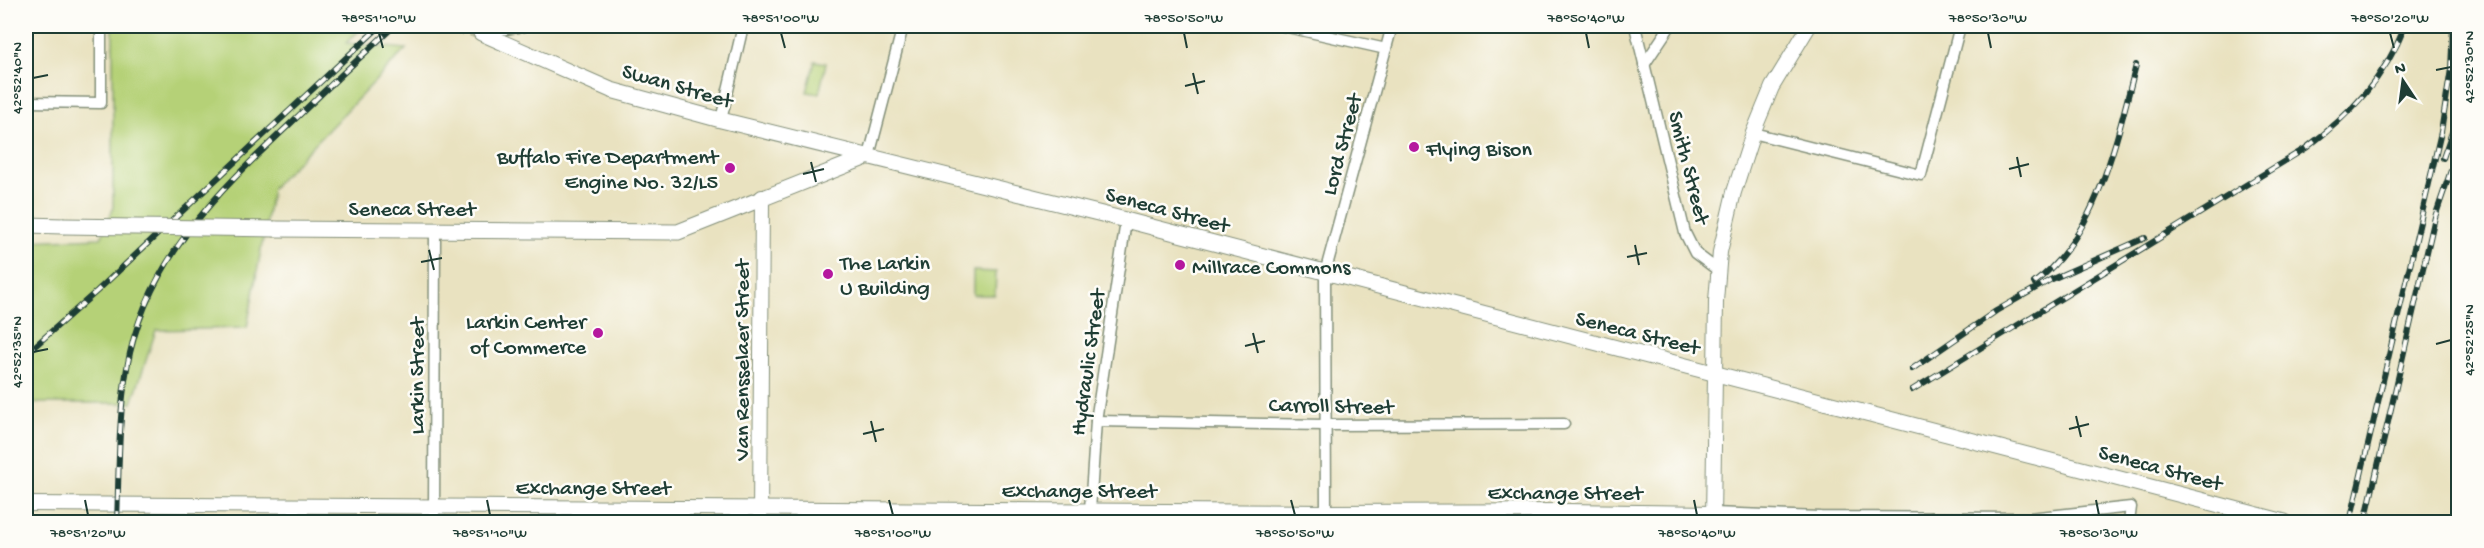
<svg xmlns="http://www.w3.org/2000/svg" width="2484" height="548" font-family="'Gochi Hand',sans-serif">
<rect width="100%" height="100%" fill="#fdfcf7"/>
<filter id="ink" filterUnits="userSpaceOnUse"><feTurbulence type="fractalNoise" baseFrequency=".0167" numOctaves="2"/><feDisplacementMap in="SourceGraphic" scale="12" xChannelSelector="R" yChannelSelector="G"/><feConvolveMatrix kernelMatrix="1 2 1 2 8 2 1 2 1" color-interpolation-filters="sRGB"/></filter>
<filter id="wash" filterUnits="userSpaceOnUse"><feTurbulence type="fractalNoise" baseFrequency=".008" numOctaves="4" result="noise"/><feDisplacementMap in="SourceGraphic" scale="24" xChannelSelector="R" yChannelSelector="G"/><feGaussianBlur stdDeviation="1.35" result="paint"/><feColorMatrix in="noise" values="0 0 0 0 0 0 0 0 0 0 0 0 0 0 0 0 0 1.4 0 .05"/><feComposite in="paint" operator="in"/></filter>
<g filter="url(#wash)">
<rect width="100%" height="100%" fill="#e9e2c0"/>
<g fill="#b5d177" stroke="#6a8756" stroke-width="1.5">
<polygon points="113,26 364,26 346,43 406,49 272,188 247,328 156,330 132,403 26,403 26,241 101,238 113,209"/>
<polygon points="815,61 826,63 819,94 807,92"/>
<polygon points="973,271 996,272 995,295 973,295"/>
</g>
</g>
<g filter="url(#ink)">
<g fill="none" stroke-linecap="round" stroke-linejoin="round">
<polyline stroke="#c1c1a4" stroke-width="15" stroke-dasharray="15 8" stroke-linecap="butt" points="449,26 471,29 481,33"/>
<defs>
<g id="minor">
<polyline points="1283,26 1386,49"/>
<polyline points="1635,26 1685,233 1695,253 1719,271"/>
<polyline points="481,33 524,26"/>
<polyline points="1644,65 1670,26"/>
<polyline points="26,102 101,103 101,26"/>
<polyline points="721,120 743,26"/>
<polyline points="1753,133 1921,175 1960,26"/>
<polyline points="869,156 903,26"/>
<polyline points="1096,421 1325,425 1564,424"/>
<polyline points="1090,510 1096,421 1126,221"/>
<polyline points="1326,512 1325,273 1392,26"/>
<polyline points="1713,513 1821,517 2030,518 2131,507 2129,522"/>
<polyline points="434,522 435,230"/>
</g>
<g id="tertiary">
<polyline points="26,504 1326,512 1565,511 1713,513"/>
<polyline points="1713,520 1716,301 1720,252 1734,192 1753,133 1772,87 1809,26"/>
<polyline points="760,522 762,197"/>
</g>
<g id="secondary">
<polyline points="481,33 611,90 721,120 1106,215 2285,522"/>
<polyline points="26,225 63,226"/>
<polyline points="275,229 678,232 869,156"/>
</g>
</defs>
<use href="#minor" stroke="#84907a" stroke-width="13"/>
<use href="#tertiary" stroke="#84907a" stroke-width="16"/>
<use href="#secondary" stroke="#84907a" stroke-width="17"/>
<use href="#minor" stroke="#fff" stroke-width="10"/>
<use href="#tertiary" stroke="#fff" stroke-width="14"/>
<use href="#secondary" stroke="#fff" stroke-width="15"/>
<defs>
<g id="rail">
<polyline points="2443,158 2458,115"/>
<path d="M 2034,283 C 2098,235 2117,138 2136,65"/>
<polyline points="26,354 97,291 380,26"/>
<polyline points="1912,369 1996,311 2050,280 2145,238"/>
<path d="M 1912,390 L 2306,148 C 2350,115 2385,78 2405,26"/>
<path d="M 117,522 C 119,471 118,419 127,368 C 145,262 217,193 291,123 C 325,90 359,58 394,26"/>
<polyline points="2350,522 2441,132 2451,69 2453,26"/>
<polyline points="2365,522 2435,217 2458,150"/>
</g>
</defs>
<use href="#rail" stroke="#1f3d34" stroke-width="6"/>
<use href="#rail" stroke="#fdfcf7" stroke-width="4" stroke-dasharray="11" stroke-linecap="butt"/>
<defs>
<polyline id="secondary-bridge" points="63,226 275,229"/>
</defs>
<use href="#secondary-bridge" stroke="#84907a" stroke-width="17" stroke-linecap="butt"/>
<use href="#secondary-bridge" stroke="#fff" stroke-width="15"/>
</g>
</g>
<path fill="none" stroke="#1f3d34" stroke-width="2" d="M 379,33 L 383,48M 781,33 L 785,48M 1184,33 L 1187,48M 1586,33 L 1589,48M 1988,33 L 1991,48M 2390,33 L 2394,48M 2436,70 L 2451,67M 1193,73 L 1198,94M 33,78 L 48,75M 1185,86 L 1205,81M 2017,157 L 2021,177M 811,162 L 816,182M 2009,169 L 2029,164M 803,174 L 824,169M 1635,245 L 1639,265M 429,250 L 434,270M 1627,257 L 1647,253M 421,262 L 442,258M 1253,333 L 1258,353M 2436,344 L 2451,340M 1245,346 L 1265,341M 33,352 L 48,349M 2076,416 L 2081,437M 871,421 L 876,442M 2069,429 L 2089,424M 863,434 L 884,429M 85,500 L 88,515M 487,500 L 490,515M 889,500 L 893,515M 1291,500 L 1295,515M 1694,500 L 1697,515M 2096,500 L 2099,515"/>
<g fill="#b5179e" stroke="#fdfcf7" stroke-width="2">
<circle cx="1414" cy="147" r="6"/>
<circle cx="730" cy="168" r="6"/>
<circle cx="1180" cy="265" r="6"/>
<circle cx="828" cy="274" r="6"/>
<circle cx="598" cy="333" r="6"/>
</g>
<g text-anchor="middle" stroke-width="5" stroke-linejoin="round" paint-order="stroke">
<g font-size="22" fill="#1f3d34" stroke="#fdfcf7">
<text transform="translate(678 84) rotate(16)" y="8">Swan Street</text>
<text transform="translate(1340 144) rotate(-75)" y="8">Lord Street</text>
<text transform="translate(1691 167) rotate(76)" y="8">Smith Street</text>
<text x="412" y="215">Seneca Street</text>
<text transform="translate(1168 208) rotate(15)" y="8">Seneca Street</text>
<text transform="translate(1638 331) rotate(14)" y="8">Seneca Street</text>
<text transform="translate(740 360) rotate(-90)" y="8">Van Rensselaer Street</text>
<text transform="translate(1086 362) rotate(-82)" y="8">Hydraulic Street</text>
<text transform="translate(415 376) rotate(-90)" y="8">Larkin Street</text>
<text transform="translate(1331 404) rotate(1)" y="8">Carroll Street</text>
<text transform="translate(2161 466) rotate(15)" y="8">Seneca Street</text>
<text x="593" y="494">Exchange Street</text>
<text x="1079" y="497">Exchange Street</text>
<text x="1565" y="499">Exchange Street</text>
</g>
<g font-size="22" fill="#1f3d34" stroke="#fdfcf7" text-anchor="start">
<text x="1426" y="155">Flying Bison</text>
<text x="718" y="163" text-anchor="end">Buffalo Fire Department<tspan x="718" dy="25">Engine No. 32/L5</tspan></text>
<text x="840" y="269">The Larkin<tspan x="840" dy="25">U Building</tspan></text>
<text x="1192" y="273">Millrace Commons</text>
<text x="586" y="328" text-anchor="end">Larkin Center<tspan x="586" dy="25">of Commerce</tspan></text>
</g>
</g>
<rect width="2484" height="548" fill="none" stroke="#fdfcf7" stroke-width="66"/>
<g transform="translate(2403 81) rotate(347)" stroke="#fdfcf7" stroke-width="4.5" paint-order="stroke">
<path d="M0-4.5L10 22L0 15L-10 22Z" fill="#1f3d34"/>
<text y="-9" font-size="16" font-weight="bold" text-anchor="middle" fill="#1f3d34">N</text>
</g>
<rect x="33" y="33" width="2418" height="482" fill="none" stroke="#1f3d34" stroke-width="2"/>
<g font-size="15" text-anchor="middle" fill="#1f3d34">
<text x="379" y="22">78°51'10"W</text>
<text x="781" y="22">78°51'00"W</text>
<text x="1184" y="22">78°50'50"W</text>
<text x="1586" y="22">78°50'40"W</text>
<text x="1988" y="22">78°50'30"W</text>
<text x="2390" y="22">78°50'20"W</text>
<text transform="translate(2468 67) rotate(-90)" y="5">42°52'30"N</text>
<text transform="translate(16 78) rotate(-90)" y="5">42°52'40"N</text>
<text transform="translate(2468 340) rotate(-90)" y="5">42°52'25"N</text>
<text transform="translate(16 352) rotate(-90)" y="5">42°52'35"N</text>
<text x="88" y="537">78°51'20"W</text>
<text x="490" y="537">78°51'10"W</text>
<text x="893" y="537">78°51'00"W</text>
<text x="1295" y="537">78°50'50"W</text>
<text x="1697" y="537">78°50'40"W</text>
<text x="2099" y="537">78°50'30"W</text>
</g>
</svg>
